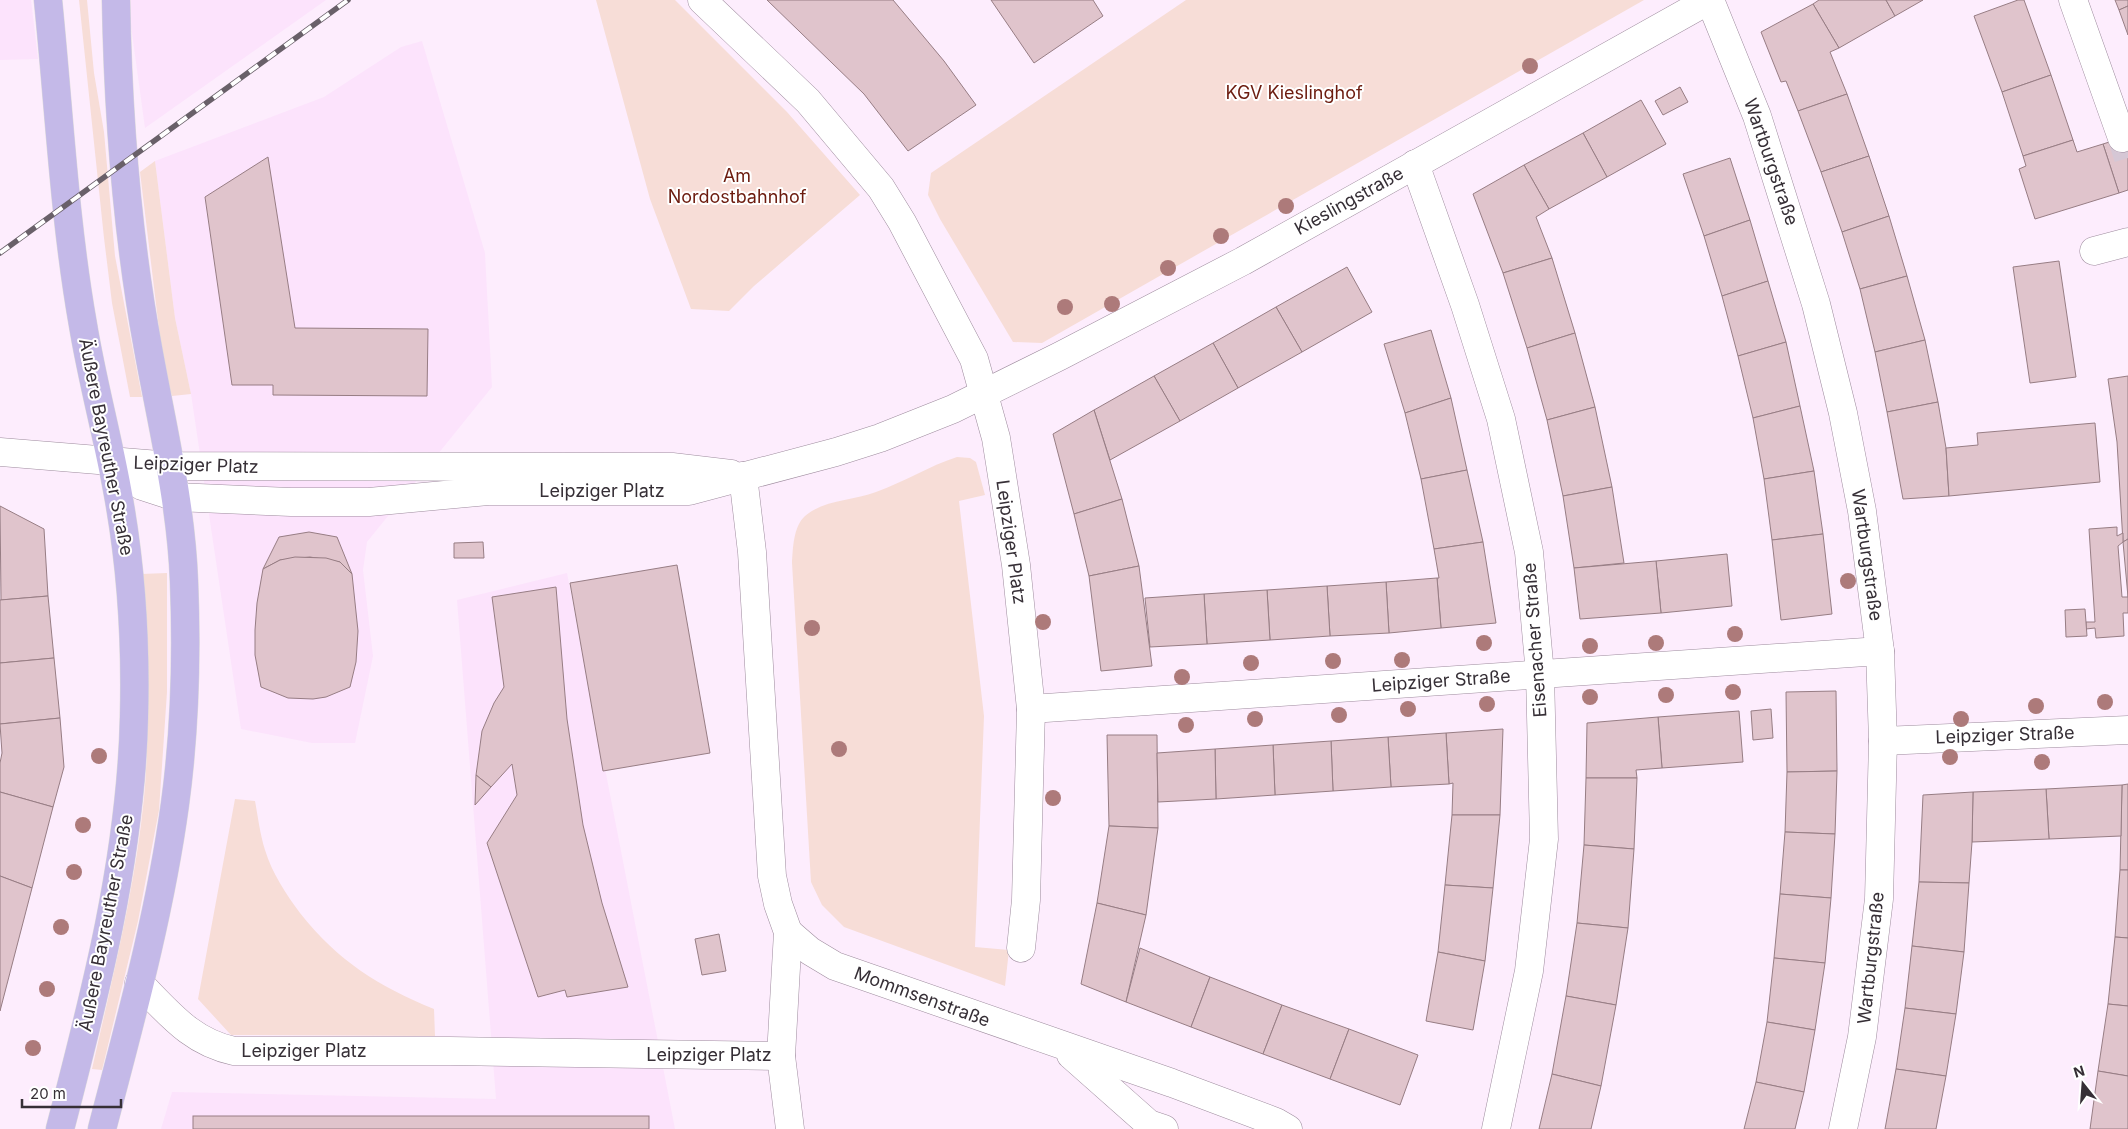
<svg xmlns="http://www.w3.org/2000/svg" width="2128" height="1129" font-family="Inter,sans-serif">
<rect width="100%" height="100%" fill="#fdedfd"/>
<g fill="#fce3fc">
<polygon points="0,0 31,0 38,59 0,60"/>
<polygon points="130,0 326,0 145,128 131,26"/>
<polygon points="422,41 485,253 492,387 367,542 363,570 373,656 355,743 312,743 241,729 191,394 175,318 155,161 324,97 401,47"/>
<polygon points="567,573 675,1129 161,1129 172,1092 496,1099 457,600"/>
</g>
<g fill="#f7ddd7">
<polygon points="79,0 87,0 94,73 104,132 115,256 142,397 130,397 112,303 104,238"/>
<polygon points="596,0 675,0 787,112 860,195 754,286 729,311 691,309 650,199"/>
<polygon points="1186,0 1644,0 1042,343 1013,342 940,219 928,195 931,173"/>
<polygon points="155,161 175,318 191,394 172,396 164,370 140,172"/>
<path d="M 957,457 L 970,458 L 976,462 L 985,495 L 959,501 L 984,716 L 975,947 L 1009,950 L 1005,986 L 844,927 L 822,905 L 811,882 L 792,563 C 793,549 793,527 805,516 C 825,499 853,501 876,492 C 904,482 929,466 957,457 Z"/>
<path d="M 167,573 L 167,692 L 159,810 L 138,921 L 102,1070 L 92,1069 C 112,980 135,889 144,798 C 151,723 146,649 141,574 Z"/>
<path d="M 235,799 L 255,801 C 258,817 260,834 265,850 C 272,873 286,894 300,913 C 338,961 378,986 434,1009 L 435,1036 L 231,1035 L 198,999 Z"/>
</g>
<g fill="#e0c4cc" stroke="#977d84">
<polygon points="767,0 893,0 944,61 976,105 908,151 864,94"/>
<polygon points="991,0 1093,0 1103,16 1034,63"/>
<polygon points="1819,0 1886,0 1895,16 1839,48 1813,4"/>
<polygon points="1886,0 1923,0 1895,16"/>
<polygon points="2018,0 2024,0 2051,75 2002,92 1974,16"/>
<polygon points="2115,0 2128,0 2128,6 2119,10"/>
<polygon points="1813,4 1839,48 1830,52 1847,94 1798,111 1786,81 1781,82 1761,32"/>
<polygon points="2128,6 2128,35 2119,10"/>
<polygon points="2051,75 2073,140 2023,156 2002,92"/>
<polygon points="1680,87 1688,102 1663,115 1655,101"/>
<polygon points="1847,94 1869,156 1821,172 1798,111"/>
<polygon points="1641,100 1666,144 1607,177 1583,133"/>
<polygon points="1583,133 1607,177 1549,209 1524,165"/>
<polygon points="2128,136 2128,190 2119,193 2103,144"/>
<polygon points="2073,140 2077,152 2103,144 2119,193 2035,219 2019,169 2026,166 2023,156"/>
<polygon points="1869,156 1889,216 1842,232 1821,172"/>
<polygon points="268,157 295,328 428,329 427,396 273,395 273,385 232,385 205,197"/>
<polygon points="1730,158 1750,220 1704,236 1683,174"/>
<polygon points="1524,165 1549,209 1536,217 1552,258 1503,273 1473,194"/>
<polygon points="1889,216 1907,276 1860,289 1842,232"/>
<polygon points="1750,220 1768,281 1722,296 1704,236"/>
<polygon points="1552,258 1575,333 1527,348 1503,273"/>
<polygon points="2059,261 2076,377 2030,383 2013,267"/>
<polygon points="1347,267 1372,312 1302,352 1276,307"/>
<polygon points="1907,276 1925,340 1875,352 1860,289"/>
<polygon points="1768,281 1786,342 1738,356 1722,296"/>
<polygon points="1276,307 1302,352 1238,388 1213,343"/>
<polygon points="1431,330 1451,398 1405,413 1384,344"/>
<polygon points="1575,333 1595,407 1547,420 1527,348"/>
<polygon points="1925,340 1938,402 1887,412 1875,352"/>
<polygon points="1786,342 1800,406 1753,418 1738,356"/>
<polygon points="1213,343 1238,388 1180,421 1154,376"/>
<polygon points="1154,376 1180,421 1110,460 1094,410"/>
<polygon points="2128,376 2128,539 2123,542 2117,442 2108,379"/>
<polygon points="1451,398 1467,470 1421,479 1405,413"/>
<polygon points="1938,402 1946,448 1949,496 1903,499 1887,412"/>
<polygon points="1800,406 1814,471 1764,479 1753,418"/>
<polygon points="1595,407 1612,487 1563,496 1547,420"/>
<polygon points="1094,410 1122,499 1074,514 1053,434"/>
<polygon points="2095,423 2100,482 1949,496 1946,448 1978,445 1977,433"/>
<polygon points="1467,470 1483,542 1434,549 1421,479"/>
<polygon points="1814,471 1823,534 1772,540 1764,479"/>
<polygon points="1612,487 1624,563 1574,568 1563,496"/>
<polygon points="1122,499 1139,566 1089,576 1074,514"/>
<polygon points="0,506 44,529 48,596 1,600"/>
<polygon points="2117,527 2117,536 2123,533 2123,542 2118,546 2122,597 2128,597 2128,613 2123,613 2124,636 2096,638 2095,628 2086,629 2086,622 2095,622 2089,529"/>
<polygon points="309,532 337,537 352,574 340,562 310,557 280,560 263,569 279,537"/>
<polygon points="1823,534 1832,614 1781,620 1772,540"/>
<polygon points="2128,539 2128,597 2123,542"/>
<polygon points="483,542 484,558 454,558 454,543"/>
<polygon points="1483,542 1496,623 1441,628 1437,578 1439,578 1434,549"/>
<polygon points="1727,554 1732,606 1661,613 1656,561"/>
<polygon points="295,557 326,558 340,562 352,574 358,631 356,662 350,687 326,697 313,699 288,698 261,687 255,655 255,630 257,603 263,569 280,560"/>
<polygon points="1656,561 1661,613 1580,619 1574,568"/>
<polygon points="677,565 710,753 603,771 570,583"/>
<polygon points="1139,566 1152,666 1101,671 1089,576"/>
<polygon points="1437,578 1441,628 1389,633 1386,582"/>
<polygon points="1386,582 1389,633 1330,636 1327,586"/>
<polygon points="1327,586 1330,636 1270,640 1267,590"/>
<polygon points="556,587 567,719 583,825 602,903 628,987 567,997 565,990 538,997 487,843 517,795 512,764 491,787 476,775 482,731 494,703 504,687 492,597"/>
<polygon points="1267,590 1270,640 1207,644 1204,594"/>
<polygon points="1204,594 1207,644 1150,647 1145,598"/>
<polygon points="48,596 54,658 0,663 0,600"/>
<polygon points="2085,609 2087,636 2066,637 2065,610"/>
<polygon points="54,658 60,718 0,724 0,663"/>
<polygon points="1836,691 1837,771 1787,772 1786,692"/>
<polygon points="1771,709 1773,738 1753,740 1751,711"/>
<polygon points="1739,711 1743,762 1662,768 1658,717"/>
<polygon points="1658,717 1662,768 1636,770 1637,778 1586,778 1587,723"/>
<polygon points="60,718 64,767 53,807 0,792 0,763 2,753 0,724"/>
<polygon points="1503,729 1500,815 1452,815 1453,783 1449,784 1446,733"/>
<polygon points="1446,733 1449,784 1391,787 1388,737"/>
<polygon points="1107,735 1157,735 1158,828 1109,826"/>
<polygon points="1388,737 1391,787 1333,791 1331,741"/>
<polygon points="1331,741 1333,791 1275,795 1273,745"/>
<polygon points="1273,745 1275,795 1216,799 1215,749"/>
<polygon points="1215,749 1216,799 1158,802 1157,753"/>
<polygon points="1837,771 1835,834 1785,832 1787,772"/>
<polygon points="476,775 491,787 475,805"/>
<polygon points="1586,778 1637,778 1634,849 1584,845"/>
<polygon points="2128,784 2128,870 2120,870 2122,785"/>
<polygon points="2122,785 2121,836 2049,839 2046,789"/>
<polygon points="2046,789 2049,839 1972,842 1973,792"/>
<polygon points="0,792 53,807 32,888 0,876"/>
<polygon points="1973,792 1972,842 1969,883 1919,882 1923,795"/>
<polygon points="1452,815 1500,815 1493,888 1445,885"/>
<polygon points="1109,826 1158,828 1146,915 1097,903"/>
<polygon points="1785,832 1835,834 1831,898 1780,894"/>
<polygon points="1584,845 1634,849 1628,928 1577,923"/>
<polygon points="2120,870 2128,870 2128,938 2115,937"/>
<polygon points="0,876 32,888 0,1011"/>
<polygon points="1919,882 1969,883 1964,952 1912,946"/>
<polygon points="1445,885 1493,888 1485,961 1438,952"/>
<polygon points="1780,894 1831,898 1825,963 1774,958"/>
<polygon points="1097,903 1146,915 1126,1002 1081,984"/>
<polygon points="1577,923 1628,928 1616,1005 1566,996"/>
<polygon points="719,934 726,971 702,975 695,939"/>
<polygon points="2115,937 2128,938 2128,1006 2108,1004"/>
<polygon points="1912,946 1964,952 1956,1014 1905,1008"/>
<polygon points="1140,948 1210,977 1191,1027 1126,1002"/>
<polygon points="1438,952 1485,961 1473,1030 1426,1021"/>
<polygon points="1774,958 1825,963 1815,1030 1767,1022"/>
<polygon points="1210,977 1282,1005 1263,1054 1191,1027"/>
<polygon points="1566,996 1616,1005 1601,1086 1552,1074"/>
<polygon points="2108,1004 2128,1006 2128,1076 2098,1071"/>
<polygon points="1282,1005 1349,1029 1330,1079 1263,1054"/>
<polygon points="1905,1008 1956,1014 1946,1076 1896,1069"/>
<polygon points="1767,1022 1815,1030 1804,1092 1756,1082"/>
<polygon points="1349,1029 1418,1055 1400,1105 1330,1079"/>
<polygon points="1896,1069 1946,1076 1936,1129 1885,1129"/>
<polygon points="2098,1071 2128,1076 2128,1129 2090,1129"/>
<polygon points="1552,1074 1601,1086 1591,1129 1539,1129"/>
<polygon points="1756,1082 1804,1092 1795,1129 1744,1129"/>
<rect x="193" y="1116" width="456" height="13"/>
</g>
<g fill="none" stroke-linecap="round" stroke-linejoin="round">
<polyline stroke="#d5c7d5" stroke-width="28" stroke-dasharray="28 14" stroke-linecap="butt" points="2122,138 2128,158"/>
<defs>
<g id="minor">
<polyline points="702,0 808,101 881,188 902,222 974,359 996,438 1000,463 1016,565 1031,709 1026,900 1021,948"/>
<polyline points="1710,0 1757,116 1816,304 1843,413 1862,511 1880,651 1883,741 1879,899 1862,1037 1843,1129"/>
<polyline points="2073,0 2122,138"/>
<polyline points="1415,164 1465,305 1501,419 1529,552 1540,674 1544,839 1529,971 1496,1129"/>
<polyline points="2094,251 2128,242"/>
<polyline points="0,452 171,466 672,467 731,474"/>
<polyline points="112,462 142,486 176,497 291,502 369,502 488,491 689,491 836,452 880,438 953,409 1060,356 1243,261 1709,0"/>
<polyline points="743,476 752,552 772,876 778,904 788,932 781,1056 790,1129"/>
<polyline points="1031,709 1880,651"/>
<polyline points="1883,741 2128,730"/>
<polyline points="788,932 810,951 835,966 1172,1083 1276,1122 1288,1129"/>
<path d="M 139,983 C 169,1013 191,1042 234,1051 L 450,1051 L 781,1056"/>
<polyline points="1071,1055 1149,1124 1164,1129"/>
</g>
<g id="major">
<path d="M 48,0 C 59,108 64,218 83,325 C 92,380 107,434 117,489 C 131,563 136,641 134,717 C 131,857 95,995 60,1129"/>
<path d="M 102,1129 C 130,1022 160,914 175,804 C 185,730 187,655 184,581 C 181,502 162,426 148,348 C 127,234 118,117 116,0"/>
</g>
</defs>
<use href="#minor" stroke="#9e8c9e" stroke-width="29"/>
<use href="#major" stroke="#dbdadb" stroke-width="29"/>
<use href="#minor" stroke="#fff" stroke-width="28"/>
<use href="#major" stroke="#c4b9e8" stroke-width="28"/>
<defs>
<polyline id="rail" points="0,253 348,0"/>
</defs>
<use href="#rail" stroke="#696069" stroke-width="5.5"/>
<use href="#rail" stroke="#fff" stroke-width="4" stroke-dasharray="11" stroke-linecap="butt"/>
</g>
<g fill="#ad7a7a">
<circle cx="1530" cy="66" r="8"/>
<circle cx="1286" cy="206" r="8"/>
<circle cx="1221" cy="236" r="8"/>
<circle cx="1168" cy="268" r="8"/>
<circle cx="1112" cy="304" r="8"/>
<circle cx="1065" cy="307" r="8"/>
<circle cx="1848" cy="581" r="8"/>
<circle cx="1043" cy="622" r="8"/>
<circle cx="812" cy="628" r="8"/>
<circle cx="1735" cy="634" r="8"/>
<circle cx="1484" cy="643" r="8"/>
<circle cx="1656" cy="643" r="8"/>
<circle cx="1590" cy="646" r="8"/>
<circle cx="1402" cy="660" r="8"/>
<circle cx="1333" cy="661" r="8"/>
<circle cx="1251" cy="663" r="8"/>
<circle cx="1182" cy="677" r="8"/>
<circle cx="1733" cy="692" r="8"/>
<circle cx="1666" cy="695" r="8"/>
<circle cx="1590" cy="697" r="8"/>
<circle cx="2105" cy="702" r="8"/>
<circle cx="1487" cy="704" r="8"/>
<circle cx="2036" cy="706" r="8"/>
<circle cx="1408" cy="709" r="8"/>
<circle cx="1339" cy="715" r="8"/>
<circle cx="1255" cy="719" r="8"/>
<circle cx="1961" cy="719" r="8"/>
<circle cx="1186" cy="725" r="8"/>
<circle cx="839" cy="749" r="8"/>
<circle cx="99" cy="756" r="8"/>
<circle cx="1950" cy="757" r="8"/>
<circle cx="2042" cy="762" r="8"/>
<circle cx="1053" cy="798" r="8"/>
<circle cx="83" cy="825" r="8"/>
<circle cx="74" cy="872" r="8"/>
<circle cx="61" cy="927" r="8"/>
<circle cx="47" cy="989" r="8"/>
<circle cx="33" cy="1048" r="8"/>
</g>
<g text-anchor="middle" stroke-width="4" stroke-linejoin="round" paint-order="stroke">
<g font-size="18" fill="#6c1b0e" stroke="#fff">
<text x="1294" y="99">KGV Kieslinghof</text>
<text x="737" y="182">Am<tspan x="737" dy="21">Nordostbahnhof</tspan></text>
</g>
<g font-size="18" fill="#362f36" stroke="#fff">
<text transform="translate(1771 162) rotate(71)" y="6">Wartburgstraße</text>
<text transform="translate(1349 201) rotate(-29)" y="6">Kieslingstraße</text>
<text transform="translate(106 447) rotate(79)" y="6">Äußere Bayreuther Straße</text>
<text transform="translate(196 465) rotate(2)" y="6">Leipziger Platz</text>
<text x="602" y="497">Leipziger Platz</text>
<text transform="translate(1011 542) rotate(82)" y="6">Leipziger Platz</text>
<text transform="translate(1867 555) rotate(82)" y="6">Wartburgstraße</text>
<text transform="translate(1535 640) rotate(-94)" y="6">Eisenacher Straße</text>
<text transform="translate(1441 681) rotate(-4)" y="6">Leipziger Straße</text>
<text transform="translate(2005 735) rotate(-2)" y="6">Leipziger Straße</text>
<text transform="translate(106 923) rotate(-79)" y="6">Äußere Bayreuther Straße</text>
<text transform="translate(1871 958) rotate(-84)" y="6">Wartburgstraße</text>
<text transform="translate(922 997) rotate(20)" y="6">Mommsenstraße</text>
<text x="304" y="1057">Leipziger Platz</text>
<text x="709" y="1061">Leipziger Platz</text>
</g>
</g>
<g transform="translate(2083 1084) rotate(343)" stroke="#ffffff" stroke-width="4" paint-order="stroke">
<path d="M0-4L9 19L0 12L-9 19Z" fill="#362f36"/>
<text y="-8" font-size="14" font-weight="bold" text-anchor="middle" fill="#362f36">N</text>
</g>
<path d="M22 1099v8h99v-8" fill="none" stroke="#362f36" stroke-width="2.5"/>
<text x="30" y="1099" font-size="15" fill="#362f36" stroke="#ffffff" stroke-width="4" paint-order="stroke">20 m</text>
</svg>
